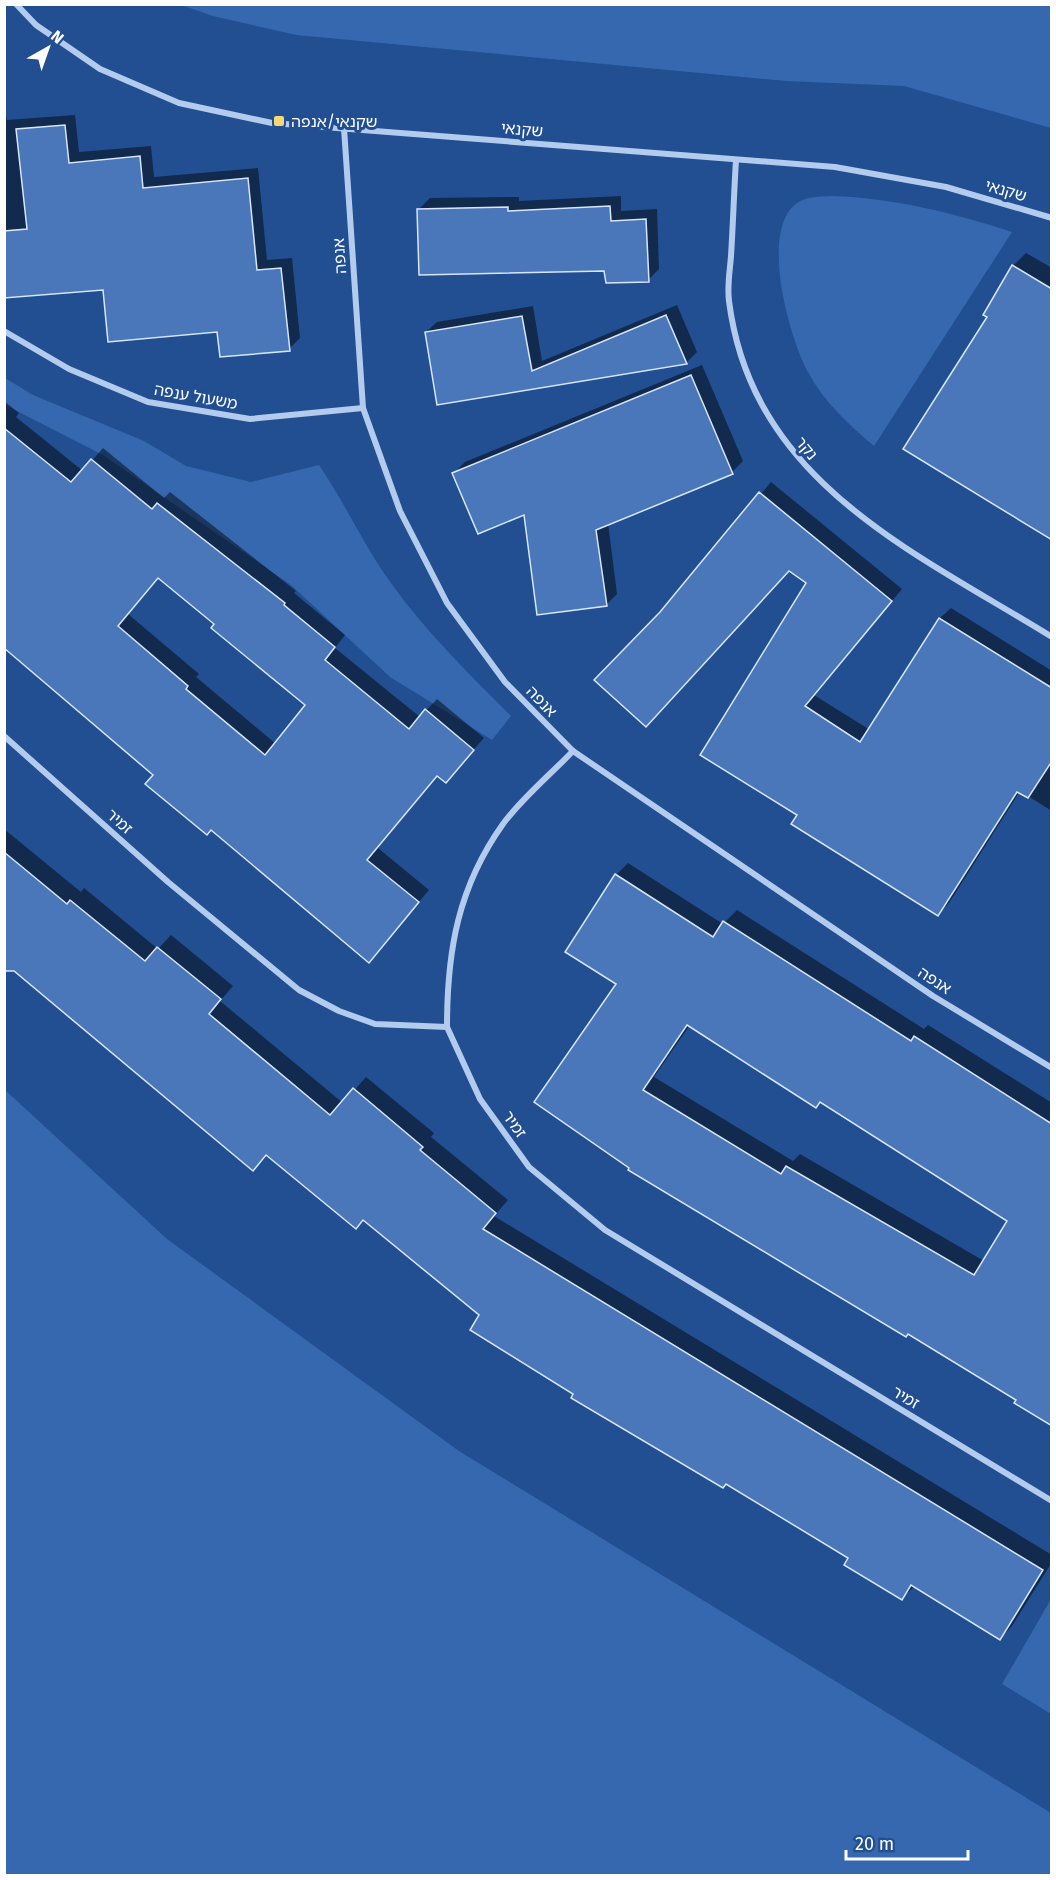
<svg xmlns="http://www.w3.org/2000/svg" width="1056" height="1880" font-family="'Fira Sans','Noto Sans Hebrew',sans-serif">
<rect width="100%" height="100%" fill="#214f92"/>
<g fill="#3568af">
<polygon points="181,5 1051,5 1051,128 904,86 786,81 296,35 213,16"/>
<path d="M 832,196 C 894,198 954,213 1012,232 L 874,446 C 848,424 824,402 808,372 C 789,337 759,230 797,203 C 807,196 820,197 832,196 Z"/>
<path d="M 5,378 L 33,395 L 144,441 L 186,466 L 251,482 L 319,465 C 345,503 364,546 391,583 C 426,632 469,674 511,716 L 492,740 L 390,677 L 291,585 L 103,455 L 5,405 Z"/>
<polygon points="5,1090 167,1239 459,1451 1051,1813 1051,1875 5,1875"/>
<polygon points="1051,1599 1052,1714 1051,1714 1002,1684"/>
</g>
<g fill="#0007" fill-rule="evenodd">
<polygon points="4,109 7,120 75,115 79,152 151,146 154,177 258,168 267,260 292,258 300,338 289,349 218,330 104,288 4,297"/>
<polygon points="621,196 621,211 657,209 659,269 648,280 606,269 419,209 430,198 519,197 519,201"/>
<polygon points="1026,253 1052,268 1052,538 989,316 1013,266"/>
<polygon points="677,305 697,352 686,363 438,403 426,332 437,322 533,306 542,361"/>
<polygon points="702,365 743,461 732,472 608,523 617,594 606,605 525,513 454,473 465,462"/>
<path d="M 4,401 L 19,413 L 16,417 L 83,471 L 103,448 L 164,498 L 170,492 L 296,591 L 294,593 L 345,635 L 335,648 L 420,717 L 437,699 L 484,738 L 446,781 L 438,774 L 378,848 L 429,890 L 369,961 L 4,646 ZM 159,577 L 216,623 L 308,705 L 276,744 L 196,677 L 199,674 L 128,614 Z"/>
<polygon points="771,482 902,589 814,695 870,730 940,618 951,608 1052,671 1052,811 1020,791 949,903 938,914 799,814 808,583 789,569 661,613"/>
<polygon points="4,829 81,892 84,888 158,949 171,935 233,986 220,1001 343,1103 366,1077 434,1133 431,1137 508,1200 494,1216 1052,1555 1052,1562 1012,1626 1000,1639 915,1586 902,1598 850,1558 575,1393 363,1219 267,1154 253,1169 4,962"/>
<path d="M 628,863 L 723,924 L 737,910 L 924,1029 L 928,1025 L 1052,1103 L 1052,1425 L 1018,1399 L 909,1332 L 630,1169 L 618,984 L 616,875 ZM 690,1025 L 816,1106 L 821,1101 L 1009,1221 L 984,1261 L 800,1154 L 793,1161 L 654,1077 Z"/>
</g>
<g fill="#4a77b9" stroke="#d8e6fa" stroke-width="1.5" fill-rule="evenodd">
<polygon points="65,125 69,163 140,156 143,188 248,178 257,270 281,268 290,351 220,357 217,332 108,342 103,290 4,298 4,231 27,229 16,129"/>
<polygon points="610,206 611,221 646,219 649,282 606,283 604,271 419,275 417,209 508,207 508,211"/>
<polygon points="1012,265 1052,289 1052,540 903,449 987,317 983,315"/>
<polygon points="666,315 687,364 437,405 425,332 522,316 532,371"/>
<polygon points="691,375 733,474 596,530 607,606 537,615 524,515 478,534 452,473"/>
<path d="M 4,428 L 71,482 L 91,459 L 152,509 L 157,503 L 285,603 L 284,605 L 335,647 L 325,660 L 409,729 L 425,709 L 474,750 L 446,783 L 437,776 L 367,860 L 419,902 L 369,963 L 211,830 L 207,835 L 145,784 L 153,775 L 4,648 ZM 158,578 L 214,624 L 211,628 L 305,705 L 265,755 L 186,689 L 188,686 L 118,626 Z"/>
<polygon points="759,492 892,601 805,706 860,742 939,618 1052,688 1052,761 1028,798 1017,792 938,916 791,824 797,815 700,755 806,583 789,571 646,727 594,680 660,612"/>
<polygon points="4,852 67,904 70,900 145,961 157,947 221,999 209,1014 330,1115 353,1088 423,1147 420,1150 496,1213 483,1229 1043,1570 1000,1640 911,1585 902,1600 844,1565 848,1558 726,1484 723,1488 571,1398 573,1394 470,1330 479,1315 363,1220 356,1229 266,1155 253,1171 14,971 4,971"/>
<path d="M 615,874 L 713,937 L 723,921 L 911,1041 L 914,1036 L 1052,1124 L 1052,1426 L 1014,1403 L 1016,1400 L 908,1334 L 906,1337 L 628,1170 L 629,1168 L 534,1102 L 616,984 L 565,952 ZM 687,1025 L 816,1108 L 820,1102 L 1007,1221 L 974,1275 L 786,1166 L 781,1174 L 643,1090 Z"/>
</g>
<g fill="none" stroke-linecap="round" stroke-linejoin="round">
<g stroke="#b3cbed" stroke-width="6">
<polyline points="16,4 36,25 100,69 179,103 272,123 835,167 946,187 1052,218"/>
<polyline points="344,128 363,408 400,511 447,603 505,682 573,751 933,996 1052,1068"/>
<path d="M 736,160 C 734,192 733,224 731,256 C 730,270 727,286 729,301 C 752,482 913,551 1052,637"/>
<polyline points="4,331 69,369 148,402 250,419 363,408"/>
<polyline points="4,736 168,882 299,990 339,1011 375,1024 447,1027 480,1099 529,1167 605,1230 1052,1501"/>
<path d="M 447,1027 C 447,951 458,887 503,824 C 522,798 550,775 573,751"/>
</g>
</g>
<rect fill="#fad774" stroke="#214f92" stroke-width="2" x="273" y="115" width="12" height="12" rx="3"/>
<g text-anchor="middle" stroke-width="6" stroke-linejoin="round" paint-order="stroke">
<g font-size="16" fill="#fff" stroke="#214f92" text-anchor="start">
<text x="291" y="127">שקנאי/אנפה</text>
</g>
<g font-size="16" fill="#fff" stroke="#214f92">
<text transform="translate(522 129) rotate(5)" y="6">שקנאי</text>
<text transform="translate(1006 190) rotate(16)" y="6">שקנאי</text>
<text transform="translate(339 256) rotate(-94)" y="6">אנפה</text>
<text transform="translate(196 396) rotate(10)" y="6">משעול ענפה</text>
<text transform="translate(807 448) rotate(50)" y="6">נקר</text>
<text transform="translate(542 701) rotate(46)" y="6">אנפה</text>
<text transform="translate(120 821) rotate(42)" y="6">זמיר</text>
<text transform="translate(935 980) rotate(33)" y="6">אנפה</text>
<text transform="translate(515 1124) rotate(55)" y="6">זמיר</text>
<text transform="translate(906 1397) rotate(31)" y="6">זמיר</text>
</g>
</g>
<rect width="1056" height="1880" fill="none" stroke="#ffffff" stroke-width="12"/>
<g transform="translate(48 48) rotate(40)" stroke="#214f92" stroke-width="4.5" paint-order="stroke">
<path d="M0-4.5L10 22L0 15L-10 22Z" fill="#ffffff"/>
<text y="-9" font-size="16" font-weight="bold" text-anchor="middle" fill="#ffffff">N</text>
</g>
<path d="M846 1850v9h122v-9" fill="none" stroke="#ffffff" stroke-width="3"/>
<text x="855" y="1850" font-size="18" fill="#ffffff" stroke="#214f92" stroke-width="4.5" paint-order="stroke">20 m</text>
</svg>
